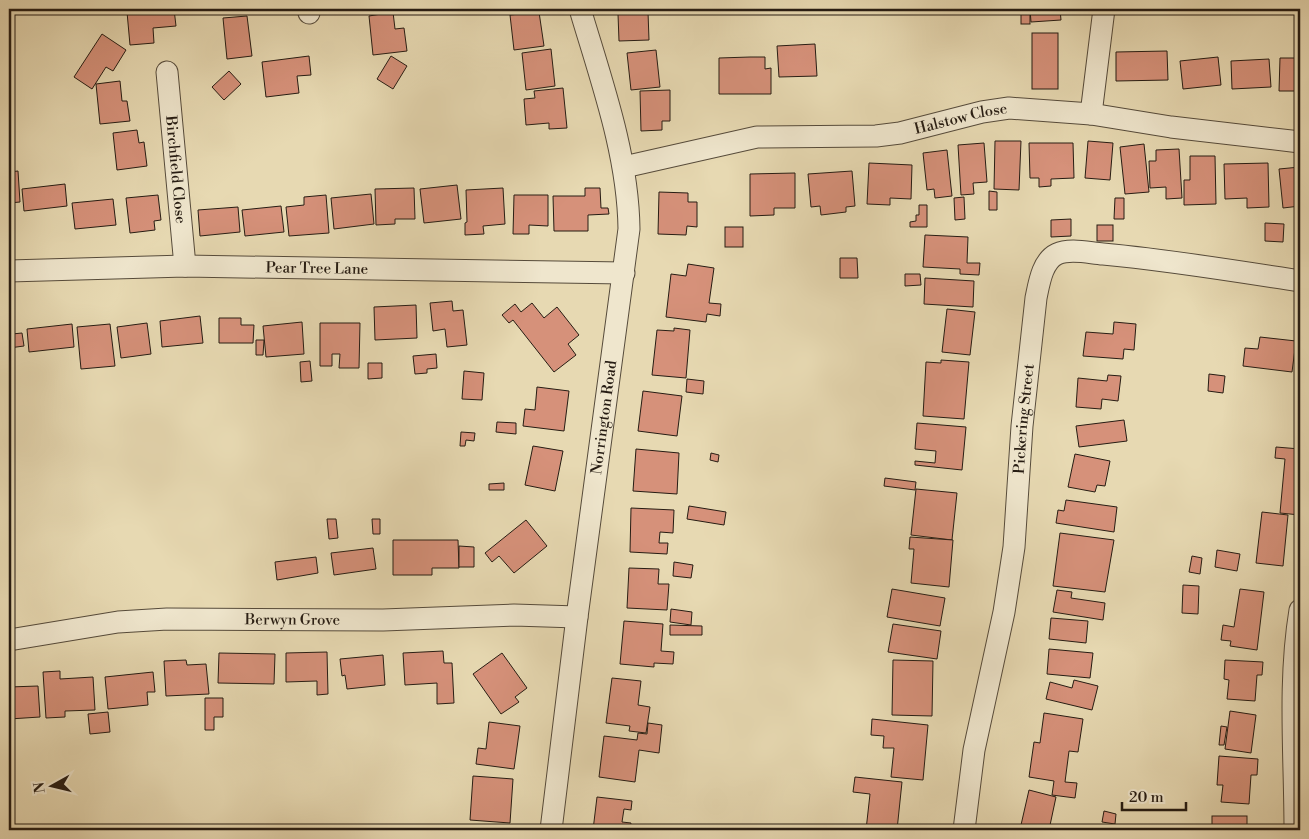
<svg xmlns="http://www.w3.org/2000/svg" width="1309" height="839" font-family="'Libre Bodoni',serif">
<rect width="100%" height="100%" fill="#e7d9b2"/>
<filter id="stains"><feTurbulence type="fractalNoise" baseFrequency=".004" numOctaves="4"/><feColorMatrix values="0 0 0 0 .2 0 0 0 0 .09 0 0 0 0 .02 0 0 0 .5 -.17"/></filter>
<radialGradient id="worn" r=".72"><stop offset=".6" stop-color="#630" stop-opacity="0"/><stop offset="1" stop-color="#630" stop-opacity=".3"/></radialGradient>
<g fill="#d6917a" stroke="#261c13">
<polygon points="174,9 176,26 153,28 154,43 130,45 127,12"/>
<polygon points="511,9 531,9 531,11 512,13"/>
<polygon points="622,9 650,9 622,12"/>
<polygon points="1030,9 1060,9 1061,20 1031,22"/>
<rect x="1021" y="10" width="9" height="14"/>
<polygon points="393,12 395,29 404,28 407,51 373,55 369,16"/>
<polygon points="539,12 544,46 514,50 510,15"/>
<polygon points="648,12 649,40 619,41 618,14"/>
<polygon points="247,16 252,56 227,59 223,18"/>
<rect x="1032" y="33" width="26" height="56"/>
<polygon points="102,34 126,50 113,71 106,67 92,89 74,77"/>
<polygon points="815,44 817,76 779,77 777,46"/>
<polygon points="551,49 555,86 526,90 522,53"/>
<polygon points="656,50 660,87 631,90 627,53"/>
<polygon points="1167,51 1168,80 1116,81 1116,52"/>
<polygon points="309,56 311,75 297,76 299,93 266,97 262,62"/>
<polygon points="391,56 407,66 393,89 377,79"/>
<polygon points="750,57 765,57 765,69 771,68 771,94 719,94 719,58"/>
<polygon points="1218,57 1221,85 1183,89 1180,61"/>
<polygon points="1280,58 1300,58 1300,91 1279,91"/>
<polygon points="1269,59 1271,87 1232,89 1231,61"/>
<polygon points="229,71 241,84 224,100 212,87"/>
<polygon points="120,81 122,101 127,101 130,121 100,124 96,84"/>
<polygon points="563,88 567,128 549,129 549,123 526,125 524,99 535,98 534,91"/>
<polygon points="670,90 670,121 662,121 662,130 641,131 640,91"/>
<polygon points="137,130 139,143 144,142 147,166 117,170 113,133"/>
<polygon points="995,141 1021,141 1019,190 994,189"/>
<polygon points="1088,141 1113,143 1110,180 1085,178"/>
<polygon points="984,143 987,182 973,183 974,194 961,195 958,145"/>
<polygon points="1029,143 1073,143 1074,178 1051,179 1051,186 1039,187 1039,178 1030,178"/>
<polygon points="1144,144 1149,192 1125,194 1120,147"/>
<polygon points="1179,149 1182,198 1166,199 1166,187 1150,188 1149,161 1156,161 1156,150"/>
<polygon points="947,150 952,196 935,198 934,189 927,190 923,153"/>
<polygon points="1190,156 1215,156 1216,204 1184,205 1184,180 1190,180"/>
<polygon points="869,163 912,165 911,199 890,198 890,205 867,204"/>
<polygon points="1268,163 1269,207 1247,208 1247,198 1225,199 1224,164"/>
<polygon points="1300,167 1300,206 1283,208 1279,169"/>
<polygon points="18,171 20,202 9,203 9,172"/>
<polygon points="852,171 855,206 846,207 846,212 821,215 820,206 811,207 808,174"/>
<polygon points="795,173 795,208 774,208 774,215 750,216 750,174"/>
<polygon points="65,184 67,206 24,211 22,189"/>
<polygon points="457,185 461,219 424,223 420,189"/>
<polygon points="414,188 415,219 395,219 395,224 376,225 375,189"/>
<polygon points="503,188 505,224 483,226 484,234 465,235 465,223 467,222 466,190"/>
<polygon points="585,188 600,188 601,208 608,208 609,214 588,215 588,231 554,231 553,196 585,196"/>
<polygon points="989,191 997,192 997,210 989,210"/>
<polygon points="659,192 688,193 688,202 697,202 697,227 687,226 686,235 658,234"/>
<polygon points="371,194 374,224 334,229 331,198"/>
<polygon points="158,195 161,220 154,221 155,230 130,233 126,198"/>
<polygon points="326,195 329,233 289,236 286,207 304,205 304,197"/>
<polygon points="514,195 548,195 548,226 529,225 529,234 513,234"/>
<polygon points="964,197 965,219 955,220 954,198"/>
<polygon points="1115,198 1124,198 1124,219 1114,219"/>
<polygon points="113,199 116,225 75,229 72,203"/>
<polygon points="919,205 927,205 927,227 910,227 910,222 916,221 916,215 919,215"/>
<polygon points="281,206 284,232 245,236 242,210"/>
<polygon points="238,207 240,232 200,236 198,210"/>
<polygon points="1071,219 1071,236 1051,237 1051,220"/>
<polygon points="1265,223 1284,224 1283,242 1265,241"/>
<rect x="1097" y="225" width="16" height="16"/>
<rect x="725" y="227" width="18" height="20"/>
<polygon points="925,235 968,237 967,263 980,263 979,275 960,274 960,269 923,267"/>
<polygon points="840,258 857,258 858,278 840,278"/>
<polygon points="688,264 714,268 709,303 721,304 720,316 707,314 706,322 666,317 671,274 686,276"/>
<polygon points="905,274 920,274 921,285 905,286"/>
<polygon points="925,278 974,281 973,307 924,304"/>
<polygon points="452,301 453,311 463,310 467,345 447,347 445,329 433,331 430,303"/>
<polygon points="532,303 544,318 557,307 579,335 568,344 576,355 554,372 513,320 509,323 502,315 515,304 521,312"/>
<polygon points="416,305 417,338 375,340 374,307"/>
<polygon points="947,309 975,312 970,355 942,352"/>
<polygon points="200,316 203,343 162,347 160,321"/>
<polygon points="219,318 241,318 241,325 254,325 253,343 219,343"/>
<polygon points="9,319 12,334 22,333 24,346 9,348"/>
<polygon points="302,322 304,354 266,357 263,326"/>
<polygon points="1114,322 1136,324 1134,350 1124,349 1123,359 1083,356 1086,332 1113,334"/>
<polygon points="147,323 151,354 121,358 117,327"/>
<polygon points="320,323 360,323 359,368 339,368 340,354 332,354 332,366 320,366"/>
<polygon points="72,324 74,347 29,352 27,329"/>
<polygon points="110,324 115,366 81,369 77,327"/>
<polygon points="674,328 690,330 686,378 652,375 657,330 674,331"/>
<polygon points="1260,337 1296,341 1292,372 1243,366 1245,348 1258,349"/>
<polygon points="256,340 264,340 263,355 256,355"/>
<polygon points="436,354 437,368 427,369 427,373 415,374 413,356"/>
<polygon points="941,360 969,362 964,419 923,416 926,362 941,363"/>
<polygon points="310,361 312,381 301,382 300,362"/>
<polygon points="368,363 382,363 382,378 368,379"/>
<polygon points="464,371 484,373 482,400 462,399"/>
<polygon points="1209,374 1225,376 1223,393 1208,391"/>
<polygon points="1108,375 1121,376 1118,401 1102,399 1101,409 1076,407 1078,378 1107,381"/>
<polygon points="687,379 704,381 703,394 686,392"/>
<polygon points="537,387 569,391 564,431 523,426 525,409 535,410"/>
<polygon points="643,391 682,396 677,436 638,431"/>
<polygon points="1124,420 1127,441 1079,447 1076,426"/>
<polygon points="497,422 516,423 516,434 496,432"/>
<polygon points="917,423 966,427 962,470 915,465 915,461 935,463 936,451 915,449"/>
<polygon points="461,432 475,433 474,441 466,440 465,446 460,446"/>
<polygon points="1300,445 1300,515 1280,513 1285,459 1275,458 1276,447 1300,449"/>
<polygon points="533,446 563,451 555,491 525,485"/>
<polygon points="636,449 679,453 677,494 633,491"/>
<polygon points="711,453 719,455 718,462 710,460"/>
<polygon points="1075,454 1110,461 1105,486 1097,485 1095,492 1068,487"/>
<polygon points="885,478 916,482 915,490 884,486"/>
<polygon points="504,483 504,490 489,490 489,484"/>
<polygon points="916,489 957,493 952,540 911,535"/>
<polygon points="1066,500 1117,507 1114,532 1056,523 1058,510 1064,511"/>
<polygon points="689,506 726,512 724,525 687,519"/>
<polygon points="631,508 674,510 673,533 660,532 659,543 668,543 667,554 630,552"/>
<polygon points="1262,512 1288,515 1283,566 1256,563"/>
<polygon points="327,519 336,519 338,538 329,539"/>
<polygon points="372,519 380,519 380,534 373,534"/>
<polygon points="526,520 547,546 514,573 499,556 492,562 485,553"/>
<polygon points="1060,533 1114,540 1105,592 1053,586"/>
<polygon points="910,537 953,540 949,587 911,583 914,549 909,549"/>
<polygon points="393,540 458,540 459,568 432,568 432,575 393,575"/>
<polygon points="459,546 474,547 474,567 459,567"/>
<polygon points="373,548 376,569 334,575 331,553"/>
<polygon points="1217,550 1240,554 1237,571 1215,567"/>
<polygon points="1192,556 1202,558 1200,574 1189,572"/>
<polygon points="316,557 318,573 277,580 275,562"/>
<polygon points="674,562 693,565 691,578 673,576"/>
<polygon points="629,568 659,569 658,584 669,584 667,610 627,608"/>
<polygon points="1183,585 1199,586 1198,614 1182,613"/>
<polygon points="892,589 945,598 940,626 887,617"/>
<polygon points="1240,589 1264,592 1257,650 1230,646 1231,641 1221,640 1223,625 1234,627"/>
<polygon points="1057,590 1072,592 1071,598 1105,603 1103,620 1053,612"/>
<polygon points="671,609 692,612 691,625 670,622"/>
<polygon points="1051,618 1088,621 1086,643 1049,639"/>
<polygon points="624,621 663,624 661,651 674,652 673,664 654,663 654,667 620,664"/>
<polygon points="893,624 941,631 937,659 888,652"/>
<polygon points="670,625 702,626 702,635 670,635"/>
<polygon points="1049,649 1093,653 1090,678 1047,674"/>
<polygon points="443,651 444,663 452,663 454,703 437,704 437,683 405,685 403,653"/>
<polygon points="327,652 328,694 317,695 317,681 286,682 286,653"/>
<polygon points="219,653 275,654 274,684 218,683"/>
<polygon points="502,653 527,688 515,697 519,702 501,714 473,674"/>
<polygon points="383,655 385,685 347,689 345,675 342,676 340,659"/>
<polygon points="186,660 187,665 206,664 209,694 166,696 164,661"/>
<polygon points="893,660 933,661 932,716 892,715"/>
<polygon points="1225,660 1263,662 1262,675 1257,675 1255,701 1227,699 1229,680 1224,679"/>
<polygon points="60,671 60,679 93,677 95,710 65,711 65,717 46,718 43,672"/>
<polygon points="153,672 155,692 147,692 148,705 108,709 105,677"/>
<polygon points="612,678 641,681 638,705 650,707 646,733 629,731 630,726 606,723"/>
<polygon points="1074,680 1098,686 1092,710 1046,699 1050,682 1072,688"/>
<polygon points="38,686 40,717 9,719 9,687"/>
<polygon points="205,698 223,698 223,717 214,717 214,730 205,730"/>
<polygon points="1230,711 1256,715 1251,753 1225,749"/>
<polygon points="108,712 110,732 90,734 88,714"/>
<polygon points="1044,713 1083,719 1078,752 1069,751 1065,782 1077,783 1075,798 1052,795 1054,781 1029,777 1034,742 1040,743"/>
<polygon points="872,719 928,725 923,780 891,777 894,748 883,748 884,736 871,735"/>
<polygon points="489,722 520,726 514,769 476,764 478,748 486,749"/>
<polygon points="648,723 662,725 659,753 639,750 635,782 599,777 604,736 637,740 638,733 647,734"/>
<polygon points="1221,726 1227,727 1224,745 1219,745"/>
<polygon points="1219,756 1258,759 1257,775 1251,775 1249,804 1221,802 1223,785 1217,785"/>
<polygon points="473,776 513,779 510,823 470,820"/>
<polygon points="855,777 902,782 897,830 866,830 870,794 853,792"/>
<polygon points="1029,790 1056,797 1049,830 1021,825"/>
<polygon points="597,797 632,801 631,810 624,809 622,822 631,823 630,830 593,830"/>
<polygon points="1104,811 1116,814 1115,824 1102,822"/>
<rect x="1212" y="816" width="35" height="14"/>
</g>
<g fill="none" stroke-linecap="round" stroke-linejoin="round">
<defs>
<g id="minor">
<polyline points="308,9 309,13"/>
<path id="s1" d="M 167,72 L 185,266"/>
<polyline points="1091,114 1104,9"/>
<path id="s2" d="M 624,167 L 757,137 L 876,136 L 900,133 L 982,112 L 1009,108 L 1091,114 L 1171,127 L 1300,142"/>
<path id="s3" d="M 9,271 L 185,266 L 624,273"/>
<path id="s4" d="M 9,640 L 118,622 L 167,619 L 383,620 L 514,615 L 577,617"/>
<path id="s5" d="M 551,830 L 577,617 L 629,229 C 628,154 601,80 580,9"/>
<path id="s6" d="M 964,830 L 974,750 L 1004,612 L 1014,547 L 1022,426 L 1036,298 C 1039,284 1042,261 1057,254 C 1070,248 1089,253 1103,254 C 1169,260 1235,271 1300,281"/>
<path d="M 1295,830 C 1295,756 1288,683 1300,610"/>
</g>
</defs>
<use href="#minor" stroke="#564b3b" stroke-width="23"/>
<use href="#minor" stroke="#efe6cd" stroke-width="21"/>
</g>
<g text-anchor="middle" stroke-width="4" stroke-linejoin="round" paint-order="stroke">
<g font-size="15" fill="#261c13" stroke="#efe6cd">
<text dy="5" stroke="none"><textPath href="#s2" startOffset="342">Halstow Close</textPath></text>
<text dy="5" stroke="none"><textPath href="#s1" startOffset="98">Birchfield Close</textPath></text>
<text dy="5" stroke="none"><textPath href="#s3" startOffset="308">Pear Tree Lane</textPath></text>
<text dy="5" stroke="none"><textPath href="#s5" startOffset="416">Norrington Road</textPath></text>
<text dy="5" stroke="none"><textPath href="#s6" startOffset="416">Pickering Street</textPath></text>
<text dy="5" stroke="none"><textPath href="#s4" startOffset="285">Berwyn Grove</textPath></text>
</g>
</g>
<rect width="1309" height="839" fill="none" stroke="#e7d9b2" stroke-width="30"/>
<rect x="10" y="10" width="1289" height="819" fill="none" stroke="#261c13" stroke-width="2.5"/>
<rect x="15" y="15" width="1279" height="809" fill="none" stroke="#261c13"/>
<g transform="translate(52 786) rotate(262)" stroke="#efe6cd" stroke-width="4" paint-order="stroke">
<path d="M0-4L9 19L0 12L-9 19Z" fill="#261c13"/>
<text y="-8" font-size="14" font-weight="bold" text-anchor="middle" fill="#261c13">N</text>
</g>
<path d="M1122 802v8h64v-8" fill="none" stroke="#261c13" stroke-width="2.5"/>
<text x="1129" y="802" font-size="15" fill="#261c13" stroke="#efe6cd" stroke-width="4" paint-order="stroke">20 m</text>
<rect width="100%" height="100%" filter="url(#stains)"/>
<rect width="100%" height="100%" fill="url(#worn)"/>
</svg>
